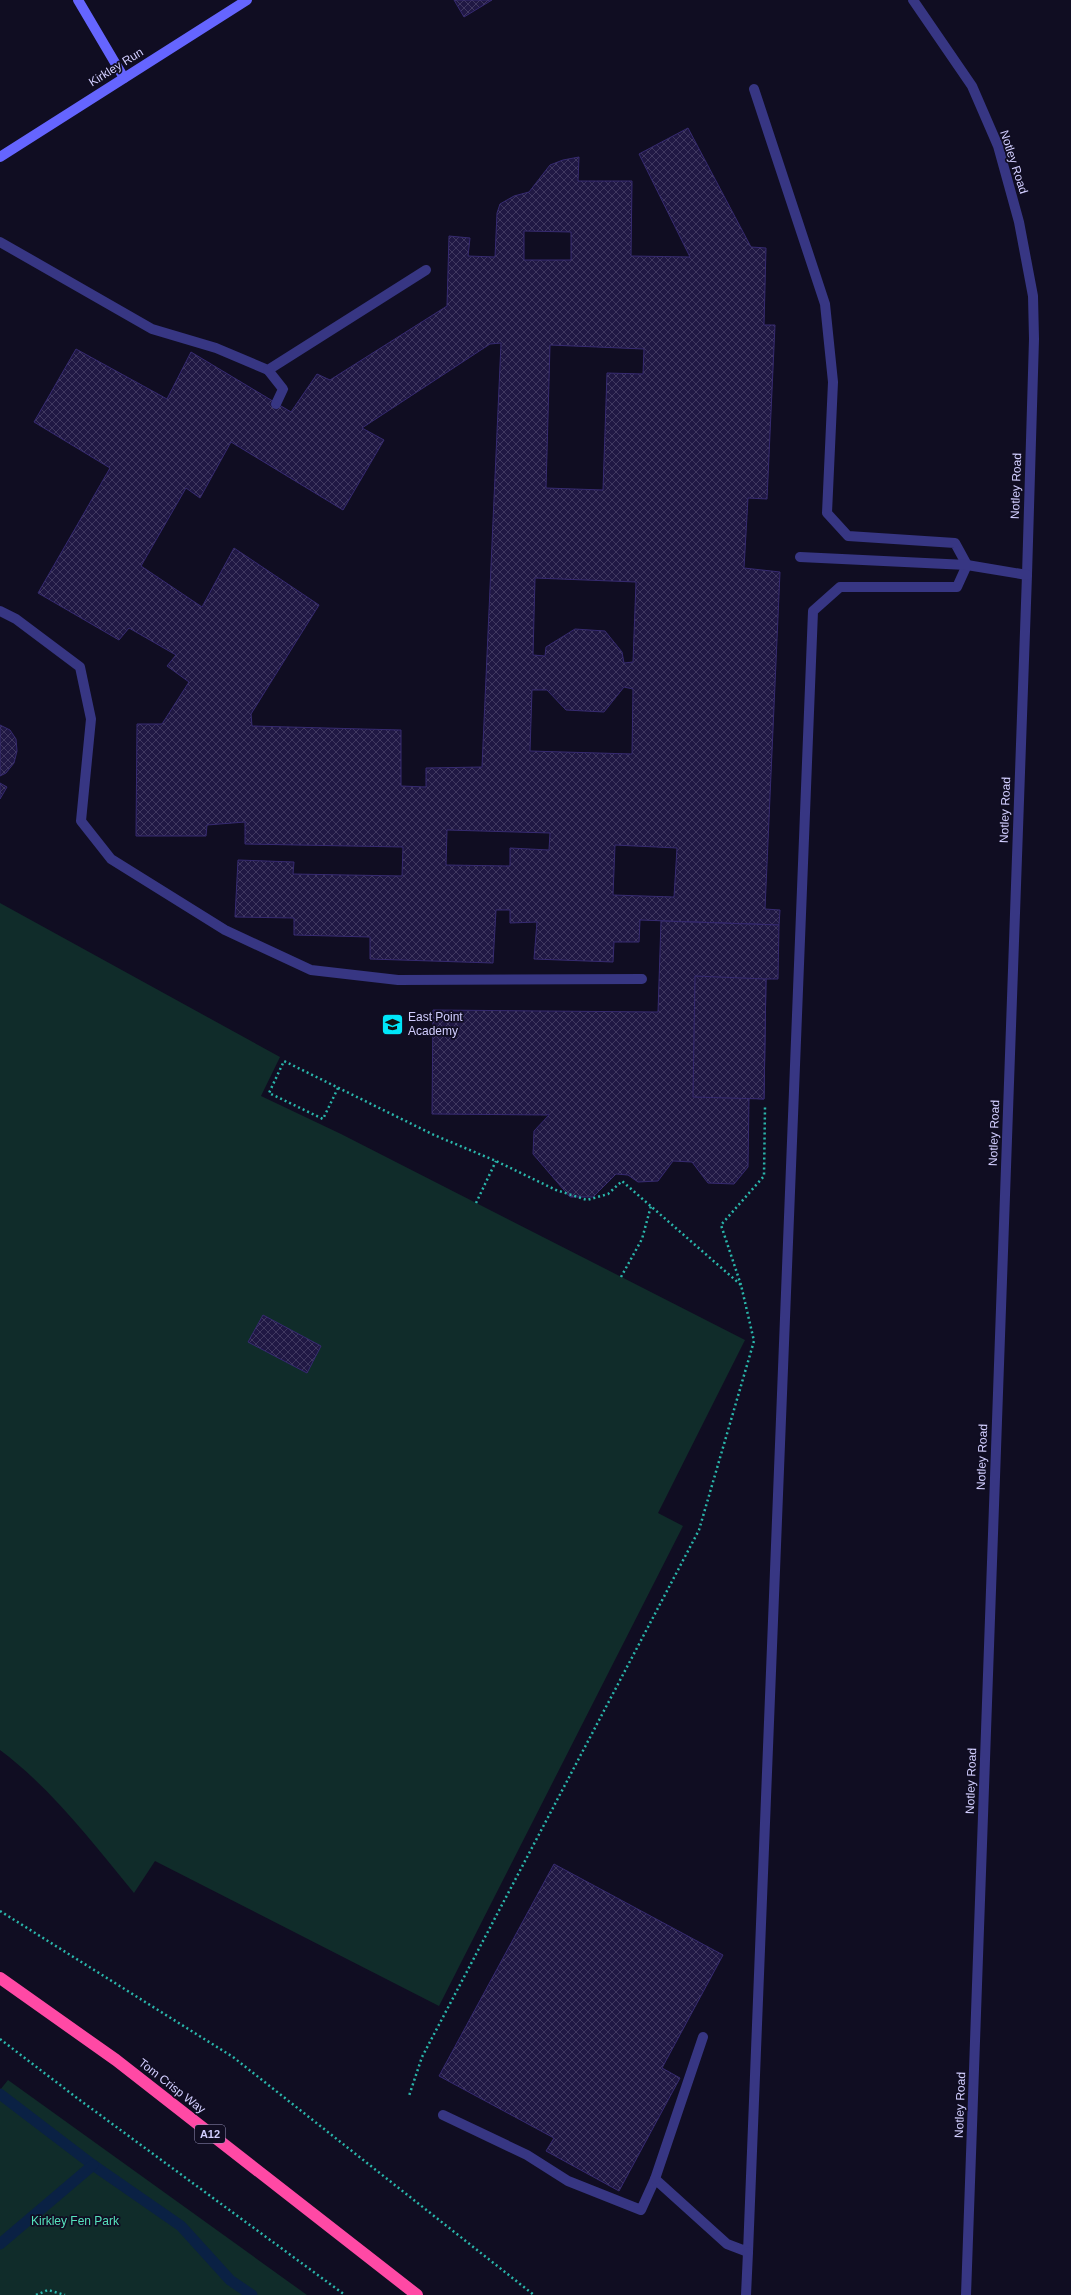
<svg xmlns="http://www.w3.org/2000/svg" width="1071" height="2295" font-family="Arial,sans-serif">
<defs>
<pattern id="building-cross-hatch" width="8" height="8" patternUnits="userSpaceOnUse"><rect width="8" height="8" fill="#201844"/><path d="M0 0l8 8M0 8l8-8" fill="none" stroke="#403860"/></pattern>
</defs>
<rect width="100%" height="100%" fill="#100d22"/>
<g fill="#102c2a">
<path d="M 0,903 L 280,1057 L 261,1096 L 341,1134 L 745,1340 L 658,1513 L 683,1526 L 439,2006 L 155,1861 L 134,1893 C 93,1843 52,1789 0,1750 Z"/>
<polygon points="8,2080 307,2295 0,2295 0,2090"/>
</g>
<g fill="none" stroke-linecap="round" stroke-linejoin="round">
<g stroke="#0a2144" stroke-width="11">
<polyline points="0,2094 93,2165 181,2226 230,2280 252,2295"/>
<polyline points="0,2244 93,2165"/>
</g>
</g>
<g fill="url(#building-cross-hatch)" stroke="#362a70" fill-rule="evenodd">
<polygon points="454,0 492,0 464,17"/>
<path d="M 688,128 L 751,247 L 766,248 L 764,325 L 775,325 L 767,499 L 748,498 L 744,568 L 780,572 L 765,909 L 780,910 L 779,925 L 640,920 L 639,942 L 614,942 L 613,962 L 534,959 L 537,922 L 510,923 L 510,910 L 496,910 L 493,963 L 370,959 L 370,937 L 294,935 L 294,918 L 235,917 L 238,860 L 294,862 L 293,874 L 402,876 L 403,847 L 245,844 L 245,822 L 207,825 L 206,836 L 136,836 L 137,724 L 162,724 L 189,682 L 167,666 L 176,655 L 129,628 L 119,640 L 38,593 L 110,468 L 34,422 L 76,349 L 167,399 L 191,352 L 291,412 L 317,374 L 330,380 L 447,306 L 449,236 L 470,238 L 468,256 L 495,257 L 497,213 L 500,204 L 514,196 L 529,192 L 550,165 L 563,160 L 579,157 L 578,181 L 632,181 L 631,256 L 690,257 L 639,154 ZM 524,231 L 571,232 L 571,260 L 524,260 ZM 501,343 L 482,767 L 426,768 L 426,787 L 401,786 L 401,730 L 252,726 L 251,714 L 319,605 L 234,548 L 202,607 L 141,566 L 186,488 L 200,498 L 231,442 L 343,510 L 384,440 L 362,428 L 490,344 ZM 550,345 L 644,349 L 643,374 L 607,373 L 603,490 L 546,488 ZM 535,578 L 636,582 L 633,662 L 624,663 L 622,652 L 605,631 L 575,629 L 546,647 L 545,656 L 533,655 ZM 624,687 L 633,689 L 632,754 L 530,751 L 532,690 L 547,690 L 566,710 L 604,712 ZM 447,830 L 550,833 L 549,850 L 510,848 L 510,866 L 446,865 ZM 615,845 L 677,848 L 674,897 L 613,895 Z"/>
<polygon points="0,725 10,730 16,739 17,751 14,763 6,773 0,776"/>
<polygon points="0,783 7,787 0,799"/>
<polygon points="661,921 779,925 778,979 766,979 764,1099 749,1098 748,1167 734,1184 708,1183 692,1162 673,1161 658,1181 638,1182 628,1175 616,1174 593,1197 570,1197 533,1154 534,1131 549,1115 432,1114 433,1010 658,1012"/>
<polygon points="695,976 766,979 764,1099 693,1097"/>
<polygon points="263,1315 321,1346 307,1373 248,1342"/>
<polygon points="554,1864 723,1955 662,2068 680,2078 619,2191 546,2151 554,2138 439,2076"/>
</g>
<g fill="none" stroke-linecap="round" stroke-linejoin="round">
<g stroke="#2ab6ab" stroke-width="2.5" stroke-dasharray="2 3" stroke-linecap="butt">
<polyline points="338,1088 323,1119 269,1093 284,1061 434,1135 496,1161 556,1190 587,1200 608,1194 622,1181 741,1285 754,1341 699,1530 422,2057 409,2096"/>
<polyline points="476,1203 496,1161"/>
<polyline points="621,1277 642,1239 651,1206"/>
<polyline points="741,1285 721,1225 764,1176 765,1107"/>
<polyline points="0,1911 233,2057 534,2295"/>
<polyline points="0,2039 77,2098 345,2295"/>
<polyline points="36,2295 48,2290 65,2295"/>
</g>
<g stroke="#373683" stroke-width="10">
<polyline points="0,242 152,329 216,348 268,370 426,270"/>
<polyline points="268,370 283,389 276,404"/>
<polyline points="0,611 16,619 80,667 91,719 81,821 111,859 225,930 311,970 398,980 642,979"/>
<polyline points="443,2115 527,2155 568,2181 641,2210 655,2179 727,2244 748,2252 813,611 840,587 957,587 967,565 955,543 848,536 827,513 833,382 825,304 754,89"/>
<polyline points="655,2179 703,2037"/>
</g>
<g stroke="#373683" stroke-width="10">
<polyline points="913,0 972,86 998,146 1019,222 1033,296 1034,339 1027,575 966,2295"/>
<polyline points="800,557 967,565 1027,575"/>
<polyline points="746,2295 748,2252"/>
</g>
<g stroke="#6565ff" stroke-width="10">
<polyline points="78,0 124,78"/>
<polyline points="0,157 247,0"/>
</g>
<polyline stroke="#ff49a5" stroke-width="12" points="0,1978 116,2060 417,2295"/>
</g>
<defs>
<symbol id="school-square" viewBox="-11 -11 22 22"><rect x="-9" y="-9" width="18" height="18" rx="4" fill="#00e6f9" stroke="#100d22"/><path d="M0-5L7-2L0 1L-7-2ZM-4 1L0 2.5L4 1V4Q0 6-4 4Z" fill="#111"/></symbol>
</defs>
<g fill-rule="evenodd">
<use href="#school-square" x="380" y="1012" width="25" height="25"/>
</g>
<g text-anchor="middle" stroke-width="3.5" stroke-linejoin="round" paint-order="stroke">
<rect fill="#100d22" stroke="#9894bd" stroke-width="1" x="195" y="2125" width="30" height="18" rx="3"/>
<g font-size="11" font-weight="bold" fill="#d2ceff">
<text x="210" y="2138">A12</text>
</g>
<g font-size="12" fill="#d2ceff" stroke="#100d22">
<text transform="translate(116 67) rotate(-32)" y="4">Kirkley Run</text>
<text transform="translate(1014 162) rotate(72)" y="4">Notley Road</text>
<text transform="translate(1016 486) rotate(-88)" y="4">Notley Road</text>
<text transform="translate(1005 810) rotate(-88)" y="4">Notley Road</text>
<text transform="translate(994 1133) rotate(-88)" y="4">Notley Road</text>
<text transform="translate(982 1457) rotate(-88)" y="4">Notley Road</text>
<text transform="translate(971 1781) rotate(-88)" y="4">Notley Road</text>
<text transform="translate(172 2086) rotate(38)" y="4">Tom Crisp Way</text>
<text transform="translate(960 2105) rotate(-88)" y="4">Notley Road</text>
</g>
<g font-size="12" fill="#d2ceff" stroke="#100d22" text-anchor="start">
<text x="408" y="1021">East Point<tspan x="408" dy="14">Academy</tspan></text>
</g>
<g font-size="12" fill="#56e2bc" stroke="#100d22">
<text x="75" y="2225">Kirkley Fen Park</text>
</g>
</g>
</svg>
